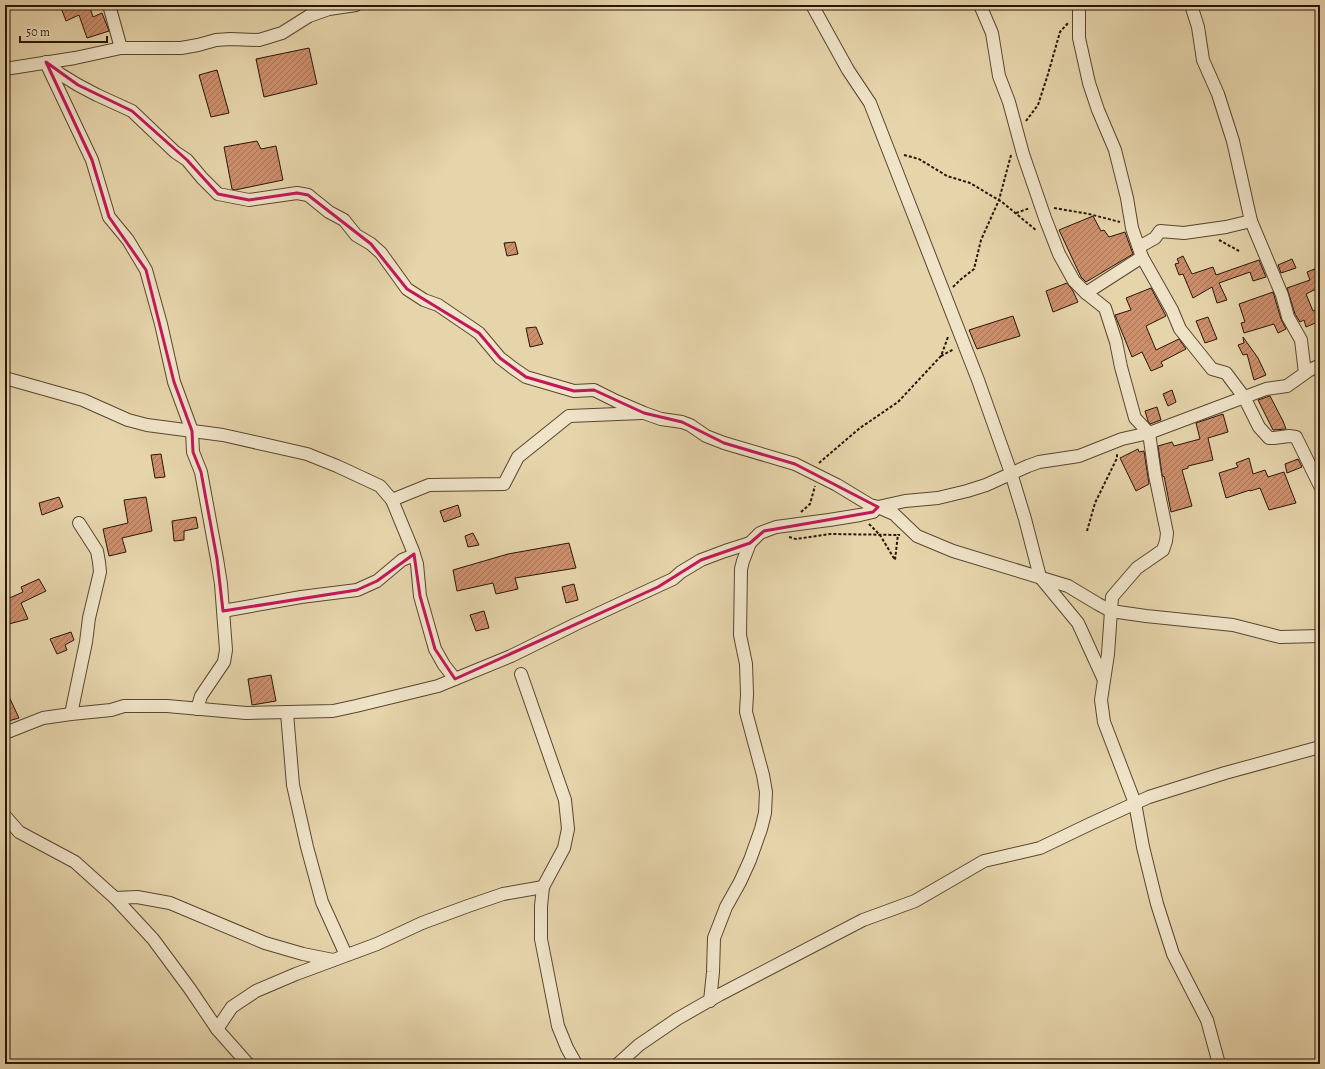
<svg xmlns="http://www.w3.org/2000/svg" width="1325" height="1069" font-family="Alegreya,serif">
<defs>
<pattern id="building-hatch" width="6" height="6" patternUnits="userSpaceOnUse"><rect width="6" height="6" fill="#cd8f6c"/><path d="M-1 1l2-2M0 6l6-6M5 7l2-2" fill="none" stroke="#a67457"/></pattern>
</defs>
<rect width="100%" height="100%" fill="#e6d4ab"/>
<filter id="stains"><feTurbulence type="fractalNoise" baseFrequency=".005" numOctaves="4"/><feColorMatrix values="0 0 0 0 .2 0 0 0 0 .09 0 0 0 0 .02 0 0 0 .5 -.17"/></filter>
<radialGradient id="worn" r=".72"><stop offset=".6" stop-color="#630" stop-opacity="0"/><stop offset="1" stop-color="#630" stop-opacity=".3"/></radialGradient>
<g fill="url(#building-hatch)" stroke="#291606">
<polygon points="60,5 89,5 93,17 102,13 109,31 87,38 79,15 66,21"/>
<polygon points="309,48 317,84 264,97 256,59"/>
<polygon points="217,70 229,113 211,117 199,75"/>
<polygon points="257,141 261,149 276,146 283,180 235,190 232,189 224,147"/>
<polygon points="1093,216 1101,231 1104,230 1109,237 1125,232 1133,254 1086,282 1081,277 1059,230"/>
<polygon points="515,242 518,254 507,256 504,243"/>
<polygon points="1183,256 1192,274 1213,267 1216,275 1259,260 1266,277 1253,281 1250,272 1219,283 1227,300 1217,303 1212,287 1193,298 1183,274 1179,275 1175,264 1179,263 1177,259"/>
<polygon points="1292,259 1296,268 1281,273 1278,265"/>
<polygon points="1320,267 1320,287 1306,294 1313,311 1317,309 1320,321 1306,327 1304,320 1300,322 1295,314 1287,288 1310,280 1307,272"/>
<polygon points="1067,283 1073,291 1078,302 1053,312 1046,291"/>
<polygon points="1151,288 1166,316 1146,326 1156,350 1179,339 1186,349 1161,362 1163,366 1151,371 1142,352 1132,357 1115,315 1131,310 1126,298"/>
<polygon points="1273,292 1281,319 1286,329 1278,333 1274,324 1244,333 1241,323 1245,322 1239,304"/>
<polygon points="1013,316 1020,336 977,349 969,330"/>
<polygon points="1208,317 1217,339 1205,343 1196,321"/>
<polygon points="536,327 543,344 530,347 526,328"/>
<polygon points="1243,337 1258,358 1266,375 1254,380 1247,354 1243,355 1238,345 1244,343"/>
<polygon points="1172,390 1176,402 1168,406 1163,394"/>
<polygon points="1270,396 1283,421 1286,429 1273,430 1258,400"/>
<polygon points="1157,407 1161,420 1150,424 1148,421 1145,411"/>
<polygon points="1223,414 1228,432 1208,438 1213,460 1188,466 1188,468 1182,470 1192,506 1171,512 1164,476 1163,477 1162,474 1158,446 1172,442 1174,446 1200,439 1196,423"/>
<polygon points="1138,449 1139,452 1144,451 1149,484 1136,491 1120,458"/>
<polygon points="161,454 165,477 155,478 151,455"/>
<polygon points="1249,458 1253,474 1265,470 1268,477 1284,472 1296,503 1269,510 1260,488 1250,491 1250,490 1226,498 1219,473 1238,467 1236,463"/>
<polygon points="1298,459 1302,467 1287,473 1285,464"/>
<polygon points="59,497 63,507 42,515 39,503"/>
<polygon points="146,497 152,531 122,538 126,552 109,556 103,529 128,523 124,500"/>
<polygon points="458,505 461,516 444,522 440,511"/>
<polygon points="196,517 198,528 184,531 184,540 174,541 172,521"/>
<polygon points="473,533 479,545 468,547 465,536"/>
<polygon points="569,543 576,568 515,578 518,589 496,594 493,583 457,591 453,570 508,554"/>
<polygon points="39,579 46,591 21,603 28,619 5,625 5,600 23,592 21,587"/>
<polygon points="574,584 578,600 566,603 562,587"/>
<polygon points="484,611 489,628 476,631 470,615"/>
<polygon points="71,632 74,640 65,645 67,650 57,654 50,639"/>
<polygon points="271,675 276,701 252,705 248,679"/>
<polygon points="5,688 19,718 5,722"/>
</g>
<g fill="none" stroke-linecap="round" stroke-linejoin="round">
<defs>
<g id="minor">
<polyline points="109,5 121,48"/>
<polyline points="812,5 848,70 870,103 978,380 1011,473 1025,519 1040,577 1078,623 1104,680"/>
<polyline points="980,5 992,33 999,76 1009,102 1023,154 1045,218 1059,254 1074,281 1086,293 1142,257"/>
<polyline points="1079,5 1079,38 1089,83 1098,110 1115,150 1127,198 1132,228 1142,257 1172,310 1180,329 1212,369 1226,373 1244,397 1259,427 1269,438 1274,438 1289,436 1296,437 1320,486"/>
<polyline points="1191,5 1198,27 1203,60 1218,94 1233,141 1251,221 1282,295 1288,317 1301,340 1305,373"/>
<polyline points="46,62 60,74 78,85 97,95 132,111 175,152 187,160 202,178 218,194 249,200 297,193 308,195 329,212 344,220 356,235 371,244 381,253 407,289 424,300 438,305 479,333 500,358 513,368 526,377 574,391 594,390 616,401 644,413 661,419 682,422 690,425 706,436 724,443 795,464 837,485 870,505 878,507 894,514 917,536 953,551 1068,586 1098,604 1111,611 1146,616 1233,625 1280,637 1320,636"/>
<polyline points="47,65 92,160 109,217 128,240 146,270 161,324 174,382 192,431 193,452 201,472 217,559 221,584 226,650 224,662 201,696 197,709"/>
<polyline points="5,69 75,58 121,48 181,48 198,45 216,40 230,39 259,40 282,33 309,16 329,9 356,5"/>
<polyline points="1139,247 1155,238 1160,231 1184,233 1226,227 1251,221"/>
<polyline points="1086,293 1105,308 1116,342 1121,367 1135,418 1149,433 1155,475 1167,533 1166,541 1163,550 1137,568 1112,597 1108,654 1101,700 1104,722 1135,803 1143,847 1157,904 1173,954 1207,1020 1219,1064"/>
<polyline points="5,378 83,400 128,420 147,425 223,435 307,454 337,466 380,486 392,500 413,551 417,564 420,596 435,649 444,665 455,679"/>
<polyline points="392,500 429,485 504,484 518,457 569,416 642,413"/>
<polyline points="223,611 301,597 357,590 377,581 402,560 414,555"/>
<polyline points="521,674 565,800 568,829 564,848 543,887 541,906 541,939 558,1026 567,1048 576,1064"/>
<polyline points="287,713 293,785 307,847 322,902 346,955"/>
<polyline points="71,714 86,642 89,618 100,572 99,562 97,551 79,523"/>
<polyline points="5,733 43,718 71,714 111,710 124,706 167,706 246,713 333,711 356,706 438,686 455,679 511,656 576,624 673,579 681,572 701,560 725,551 750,543 760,533 776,527 829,520 860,515 873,512 878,507 905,501 938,498 967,491 986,485 1028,466 1039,462 1079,456 1122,439 1149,433 1266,389 1287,386 1308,371 1320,365"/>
<polyline points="5,816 19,832 75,862 115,898 153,939 190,989 217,1029 248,1064"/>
<polyline points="115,898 137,897 170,903 265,943 303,954 333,960"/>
<polyline points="710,1001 713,972 714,938 726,907 740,882 750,860 761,829 765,813 766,792 763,775 746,712 747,694 746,664 740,635 741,569 743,561 750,543"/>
<polyline points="217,1029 232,1007 256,991 296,974 377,944 422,923 468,906 503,894 543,887"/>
<polyline points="618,1064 639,1045 677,1019 719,995 863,920 915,901 984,861 1040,848 1090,824 1149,797 1225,773 1320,747"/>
</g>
</defs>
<use href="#minor" stroke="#58462f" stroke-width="14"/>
<g stroke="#291606" stroke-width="2" stroke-dasharray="3 2" stroke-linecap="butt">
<polyline points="1026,121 1038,105 1048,74 1060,32 1068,23"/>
<polyline points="904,155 919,159 947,176 970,183 1002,202 1037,231"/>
<polyline points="1054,208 1089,214 1120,222"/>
<polyline points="1016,213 1030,208"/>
<polyline points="1219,240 1239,251"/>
<polyline points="953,287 960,280 974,269 981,240 999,200 1011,155"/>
<polyline points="941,356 954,349"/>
<polyline points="819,463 860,428 898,402 941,356 948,337"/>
<polyline points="801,512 810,504 815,486"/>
<polyline points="869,524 880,535 895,560 898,534"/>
<polyline points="1087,531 1095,503 1117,458 1117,453"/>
<polyline points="789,537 796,539 830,534 900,535"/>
</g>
<use href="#minor" stroke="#efe3c8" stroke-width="12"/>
</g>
<path fill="none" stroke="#c2185b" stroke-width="3" stroke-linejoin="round" d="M 46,62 L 78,85 L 132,111 L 187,160 L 218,194 L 249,200 L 297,193 L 308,195 L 371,244 L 407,289 L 479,333 L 500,358 L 526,377 L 574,391 L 594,390 L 644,413 L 682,422 L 724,443 L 795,464 L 878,507 L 873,512 L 764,531 L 750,543 L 701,560 L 658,587 L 455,679 L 435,649 L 420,596 L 414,554 L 377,581 L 357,590 L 223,611 L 217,559 L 201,472 L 193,452 L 192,431 L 174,382 L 146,270 L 109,217 L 92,160 Z"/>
<rect width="1325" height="1069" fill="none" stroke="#e6d4ab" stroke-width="20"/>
<rect x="6" y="6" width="1313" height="1057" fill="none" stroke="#291606" stroke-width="2"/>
<rect x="10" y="10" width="1305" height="1049" fill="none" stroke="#291606"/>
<path d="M20 36v6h87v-6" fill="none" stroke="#291606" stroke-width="2"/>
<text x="26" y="36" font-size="12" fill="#291606" stroke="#efe3c8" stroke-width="3" paint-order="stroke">50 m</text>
<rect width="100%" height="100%" filter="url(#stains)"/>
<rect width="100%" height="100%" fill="url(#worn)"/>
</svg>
